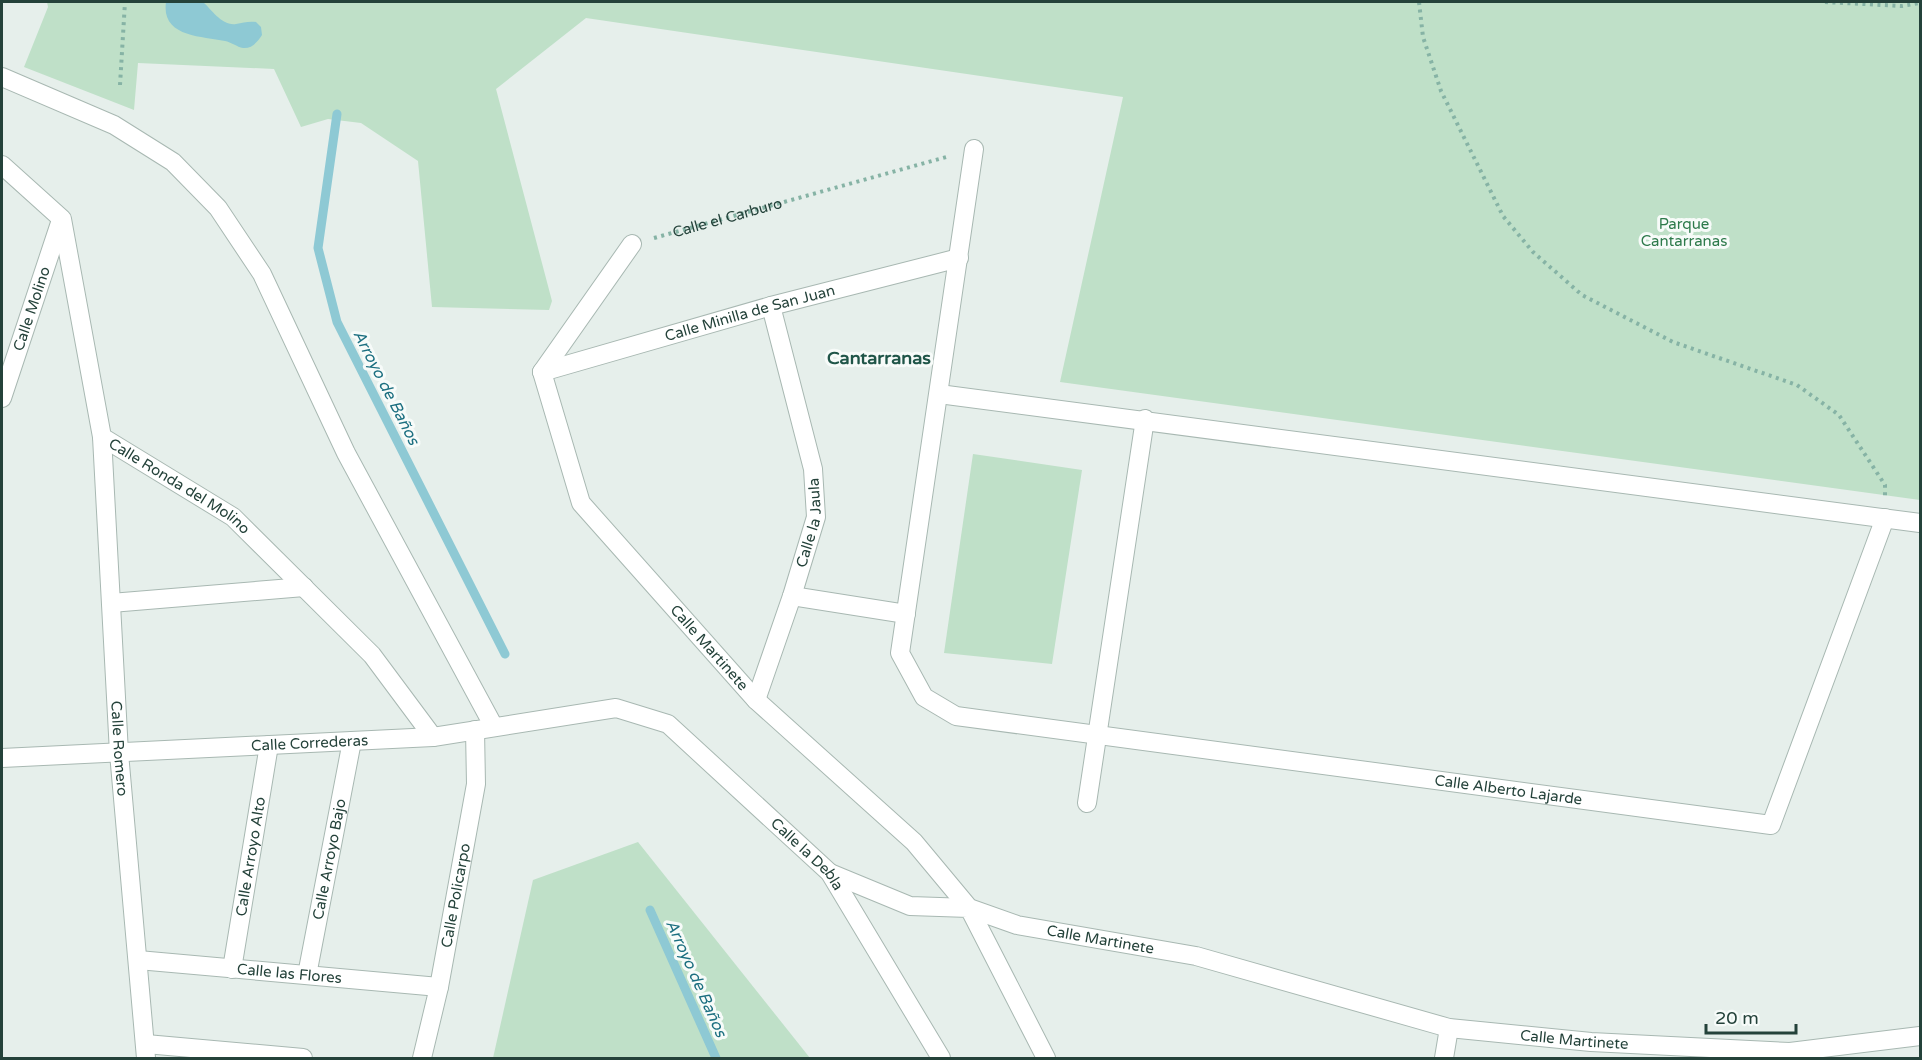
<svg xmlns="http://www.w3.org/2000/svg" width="1922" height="1060" font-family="'Varela Round',sans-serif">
<rect width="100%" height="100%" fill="#e6efeb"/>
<g fill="#bfe0c8">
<polygon points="47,2 1920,2 1920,500 1060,382 1123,97 586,18 496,89 552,301 549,310 432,307 418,161 361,123 328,119 301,127 274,69 138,63 134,110 24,67 48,7"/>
<polygon points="973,454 1082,470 1052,664 944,653"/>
<polygon points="638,842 810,1058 493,1058 533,880"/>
</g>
<path fill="#8ec9d4" d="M 166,2 L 203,2 C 212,10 222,26 236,24 C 243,23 248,21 256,22 L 261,27 L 262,35 C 258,41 252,49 243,48 C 237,47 231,42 225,41 C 201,36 161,37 166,2 Z"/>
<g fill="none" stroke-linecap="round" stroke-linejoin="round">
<g stroke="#8ec9d4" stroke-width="9">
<polyline points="337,114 318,248 337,322 505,654"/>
<polyline points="650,910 716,1058"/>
</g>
<defs>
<g id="pedestrian">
<path id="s2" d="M 138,960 L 439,987"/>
<path id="s3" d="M 232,969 L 269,745"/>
<path id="s4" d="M 307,975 L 352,741"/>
</g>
<g id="minor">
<polyline points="2,77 114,125 173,162 218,208 262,274 346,453 494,727"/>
<path id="s5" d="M 974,149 L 900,653 L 924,697 L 956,716 L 1771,825 L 1885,518"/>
<path id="s6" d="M 2,165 L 62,219 L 102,437 L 233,517 L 372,655 L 433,737"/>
<path id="s7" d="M 542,372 L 581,503 L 756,700 L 914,842 L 969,908 L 1017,925 L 1196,956 L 1449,1028 L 1591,1042 L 1790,1052 L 1920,1036"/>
<path id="s8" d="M 542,372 L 771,306 L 959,258"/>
<polyline points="542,372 632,244"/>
<polyline points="939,394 1920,523"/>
<path id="s9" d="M 2,398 L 61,220"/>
<path id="s10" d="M 102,437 L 119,753 L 146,1058"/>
<polyline points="792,596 906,614"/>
<polyline points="111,603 304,587"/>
<path id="s11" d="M 756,700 L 792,596 L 816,517 L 813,469 L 771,306"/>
<path id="s12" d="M 2,758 L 433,737 L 616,708 L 668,724 L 830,873 L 941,1058"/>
<polyline points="1087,803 1145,419"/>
<polyline points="830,873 910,906 969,908 1046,1058"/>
<polyline points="146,1044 303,1058"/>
<path id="s13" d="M 422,1058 L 439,987 L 476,784 L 475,730"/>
<polyline points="1444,1058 1449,1028"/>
</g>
</defs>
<use href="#pedestrian" stroke="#a8b8b2" stroke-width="20"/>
<use href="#minor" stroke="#a8b8b2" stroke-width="20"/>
<g stroke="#86b3a5" stroke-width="4" stroke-dasharray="3 4.5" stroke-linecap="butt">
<polyline points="1419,2 1423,37 1441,91 1503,216 1533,252 1582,295 1673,342 1797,385 1839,415 1885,485 1885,496"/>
<polyline points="1825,2 1902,6 1920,3"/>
<polyline points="120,85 125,2"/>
<path id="s1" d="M 654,238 L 950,156"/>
</g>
<use href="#pedestrian" stroke="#fff" stroke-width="18"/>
<use href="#minor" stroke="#fff" stroke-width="18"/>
</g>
<g text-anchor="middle" stroke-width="6" stroke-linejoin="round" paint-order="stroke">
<g font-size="15" fill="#24423a" stroke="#f7fbf9">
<text dy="5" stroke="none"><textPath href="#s1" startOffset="76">Calle el Carburo</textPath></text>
<text dy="5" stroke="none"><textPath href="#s9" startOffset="94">Calle Molino</textPath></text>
<text dy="5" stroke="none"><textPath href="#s8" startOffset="216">Calle Minilla de San Juan</textPath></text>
<text dy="5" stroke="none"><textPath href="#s6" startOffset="394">Calle Ronda del Molino</textPath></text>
<text dy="5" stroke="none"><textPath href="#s11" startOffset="186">Calle la Jaula</textPath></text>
<text dy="5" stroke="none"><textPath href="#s7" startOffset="330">Calle Martinete</textPath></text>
<text dy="5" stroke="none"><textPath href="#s12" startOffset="308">Calle Correderas</textPath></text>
<text dy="5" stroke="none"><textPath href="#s10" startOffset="312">Calle Romero</textPath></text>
<text dy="5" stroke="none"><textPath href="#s5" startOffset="1154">Calle Alberto Lajarde</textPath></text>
<text dy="5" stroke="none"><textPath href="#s12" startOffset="862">Calle la Debla</textPath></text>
<text dy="5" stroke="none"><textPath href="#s3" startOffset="114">Calle Arroyo Alto</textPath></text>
<text dy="5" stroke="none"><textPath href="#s4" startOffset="118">Calle Arroyo Bajo</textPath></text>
<text dy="5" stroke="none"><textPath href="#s13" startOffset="166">Calle Policarpo</textPath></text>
<text dy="5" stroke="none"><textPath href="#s7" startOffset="834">Calle Martinete</textPath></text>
<text dy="5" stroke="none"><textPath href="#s2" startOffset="152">Calle las Flores</textPath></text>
<text dy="5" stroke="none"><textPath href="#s7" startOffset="1320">Calle Martinete</textPath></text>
</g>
<g font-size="15" fill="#2d7a4b" stroke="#f7fbf9">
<text x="1684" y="229">Parque<tspan x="1684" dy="17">Cantarranas</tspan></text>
</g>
<g font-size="16" font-style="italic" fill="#1c6f80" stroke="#f7fbf9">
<text transform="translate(387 387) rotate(63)" y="6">Arroyo de Baños</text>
<text transform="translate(697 978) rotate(66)" y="6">Arroyo de Baños</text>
</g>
<g font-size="18" font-weight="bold" fill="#1f5548" stroke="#f7fbf9">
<text x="879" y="364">Cantarranas</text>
</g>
</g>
<rect width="1922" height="1060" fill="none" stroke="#24423a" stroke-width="6"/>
<path d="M1706 1024v9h90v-9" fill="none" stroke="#24423a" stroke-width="3"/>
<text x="1715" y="1024" font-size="18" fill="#24423a" stroke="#f7fbf9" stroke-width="4.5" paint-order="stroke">20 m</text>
</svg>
